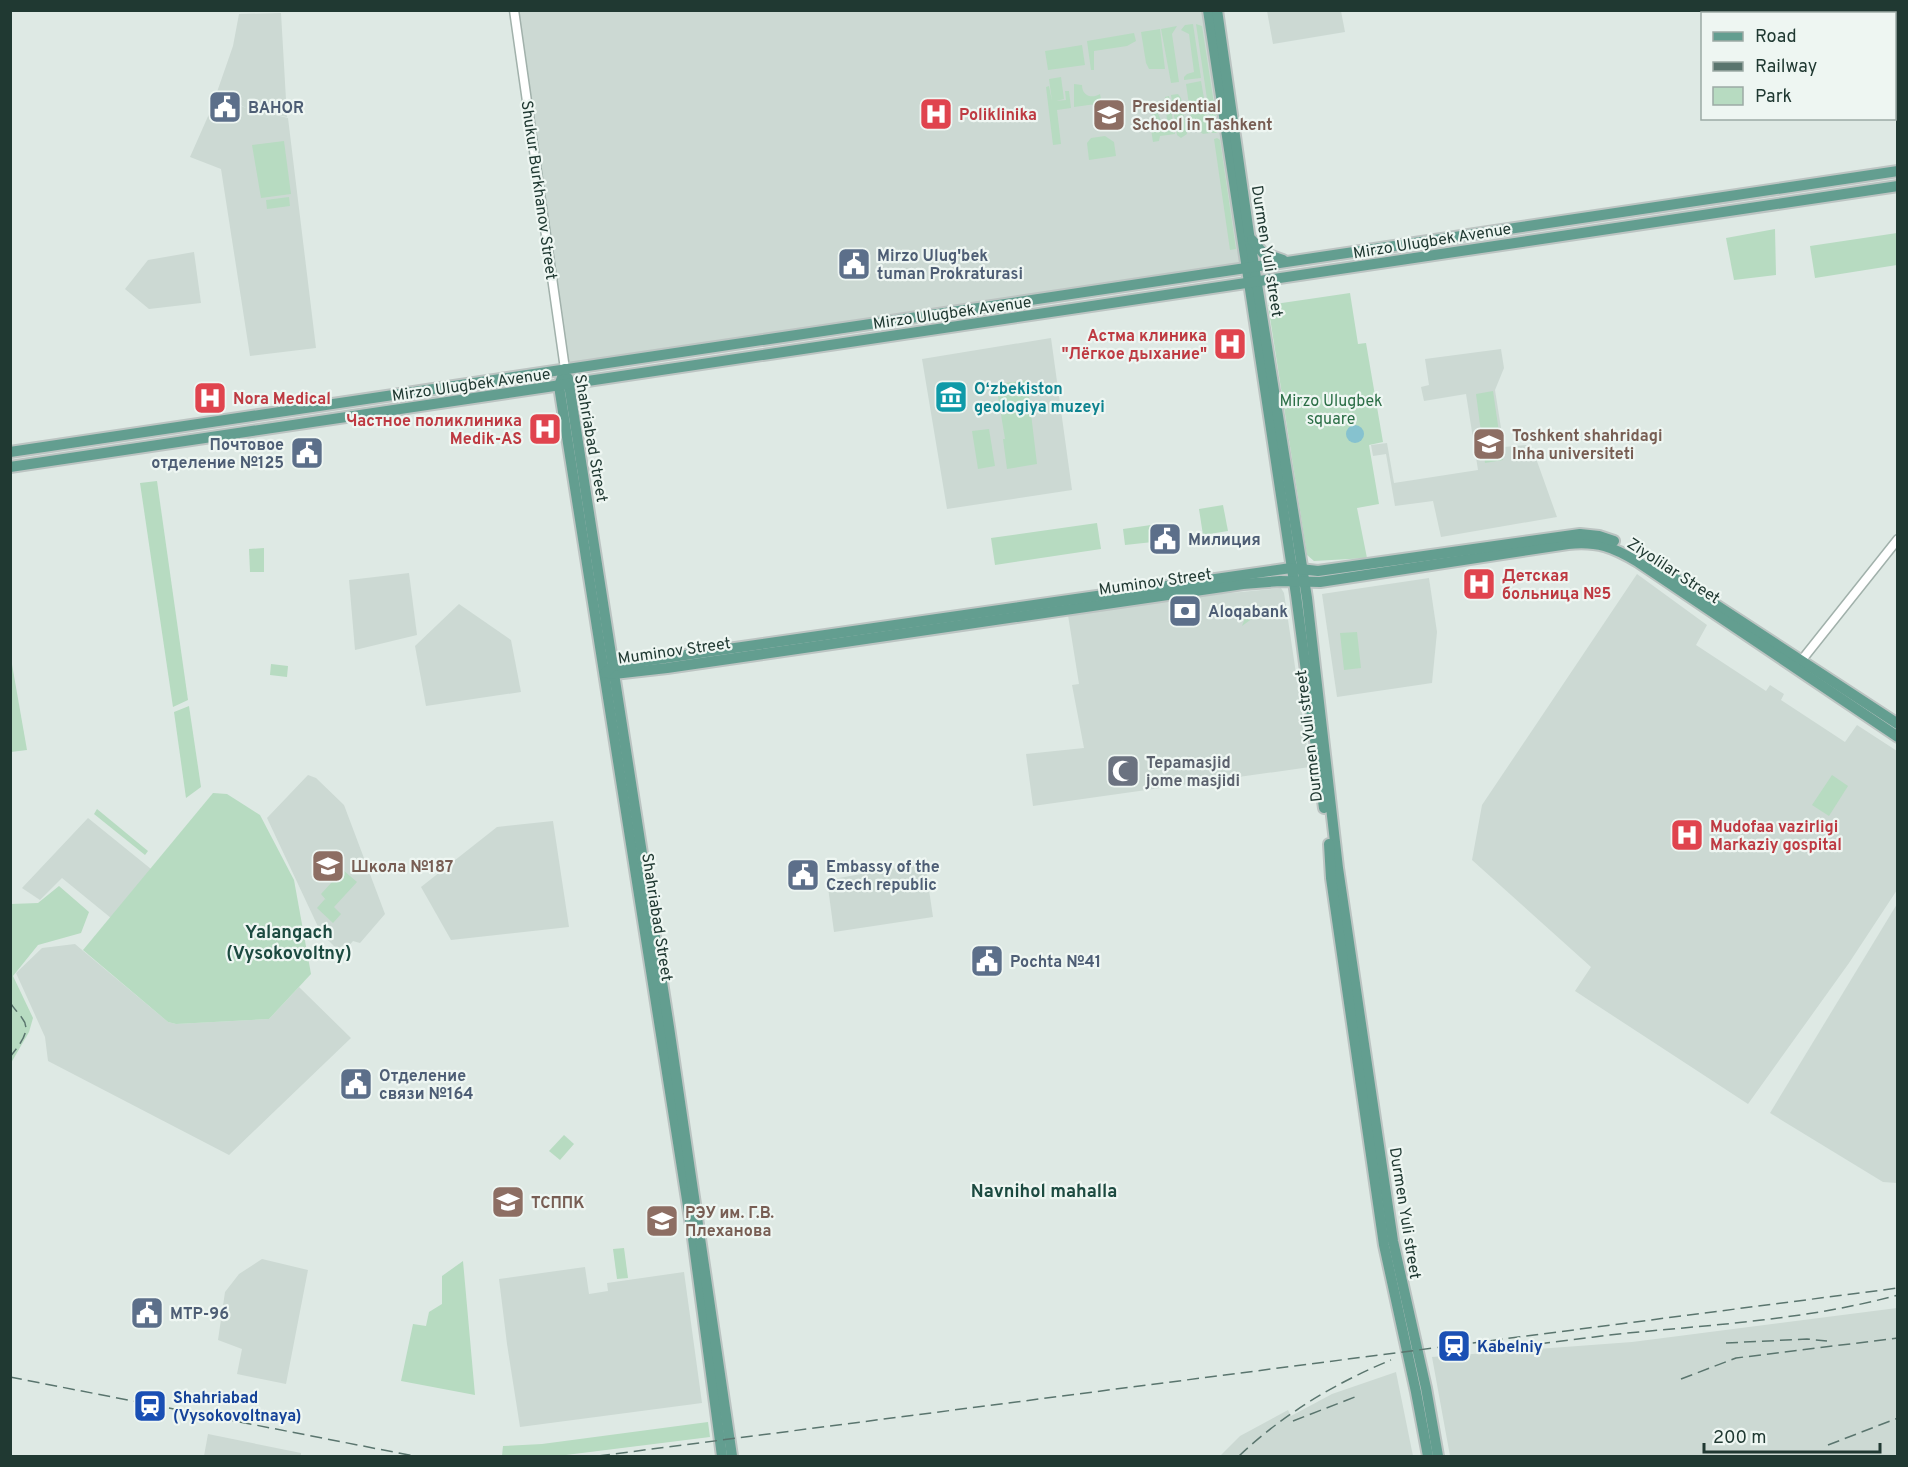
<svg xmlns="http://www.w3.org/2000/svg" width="1908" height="1467" font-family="Overpass,sans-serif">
<rect width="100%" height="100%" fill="#dee9e4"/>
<g fill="#ccd9d3">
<polygon points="514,11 1208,11 1245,268 565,369"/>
<polygon points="1267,11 1341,11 1345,32 1273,44"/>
<polygon points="281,13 287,117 254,110 288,118 316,348 250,356 221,169 190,157 217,96 246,108 217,92 233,46 239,14"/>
<polygon points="194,252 201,303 149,309 125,289 148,260"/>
<polygon points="1051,338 1072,490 947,509 922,359"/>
<polygon points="1501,349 1504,368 1495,390 1504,447 1527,445 1533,450 1557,517 1441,537 1433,501 1395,506 1386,454 1373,456 1371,445 1387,443 1394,483 1478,470 1466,394 1424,401 1421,387 1429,385 1425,359"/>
<polygon points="409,573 417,635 355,650 349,580"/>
<polygon points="1637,574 1707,625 1696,645 1766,691 1770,685 1784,694 1781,700 1845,742 1857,725 1897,751 1897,890 1849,963 1748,1104 1575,991 1591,967 1472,860 1482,805"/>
<polygon points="1429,578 1437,632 1432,683 1337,697 1322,594"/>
<polygon points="1281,588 1284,593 1310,767 1033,806 1026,754 1084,748 1072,685 1079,684 1067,609"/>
<polygon points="459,604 511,640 521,692 426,706 415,646"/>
<polygon points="308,775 316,778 344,805 385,914 360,943 353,941 346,949 344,945 335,950 335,947 321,933 267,818"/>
<polygon points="88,818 151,869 111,918 62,878 40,900 22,888"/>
<polygon points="553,821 569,927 451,940 421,887 497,827"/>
<polygon points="925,863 933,917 834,932 827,880"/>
<polygon points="1897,904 1897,1183 1883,1182 1770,1113"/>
<polygon points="75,944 168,1022 176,1024 269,1019 299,987 351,1038 229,1155 48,1061 45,1037 16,973 42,948"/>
<polygon points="262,1259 308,1270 286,1384 237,1374 242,1349 218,1340 225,1292 239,1274"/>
<polygon points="585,1267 589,1294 608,1291 607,1283 684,1272 702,1403 520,1427 507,1344 499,1279"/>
<polygon points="1897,1308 1897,1456 1450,1456 1432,1357 1632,1342"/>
<polygon points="1396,1372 1413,1456 1220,1456 1240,1436 1288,1410 1291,1416 1332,1394"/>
<polygon points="208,1434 301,1453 301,1456 204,1456"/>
</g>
<g fill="#b7dbc1">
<polygon points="1193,24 1201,78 1184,80 1184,77 1187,74 1194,72 1189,34 1181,30 1185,25"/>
<polygon points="1196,24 1202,26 1218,130 1217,133 1212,133"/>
<polygon points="1177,26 1172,34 1179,82 1171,83 1161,29"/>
<polygon points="1160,29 1165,69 1149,69 1146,63 1141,32"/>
<polygon points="1134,33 1136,41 1127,46 1094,51 1094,70 1091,70 1087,41"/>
<polygon points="1082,45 1085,65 1048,70 1045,51"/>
<polygon points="1061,77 1064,99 1056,101 1066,100 1065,91 1069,91 1071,108 1057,110 1061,144 1053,145 1046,87 1049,86 1052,101 1049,79"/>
<polygon points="1201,81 1210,133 1203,134 1192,125 1186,84"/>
<path d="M 1074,84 L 1082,85 C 1082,96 1092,99 1100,94 L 1101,99 L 1096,104 L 1074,107 Z"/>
<polygon points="1178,94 1181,98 1187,134 1181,138 1177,135 1171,95"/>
<polygon points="1169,96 1175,134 1160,136 1159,141 1153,142 1151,129 1152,114 1158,113 1161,121 1167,121 1165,97"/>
<polygon points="1105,136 1114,142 1116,156 1089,160 1087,143 1091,138"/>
<polygon points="1217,138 1220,140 1236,249 1230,250 1214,139"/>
<polygon points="284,141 291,194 261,198 252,145"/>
<polygon points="289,197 290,206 267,209 266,200"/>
<polygon points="1775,229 1776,275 1734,280 1726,238"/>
<polygon points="1897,233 1897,265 1815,278 1810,246"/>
<polygon points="1350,293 1358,344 1366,343 1383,442 1369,445 1379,504 1357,508 1367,558 1314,561 1307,555 1268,305"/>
<polygon points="1027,380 1037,464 1007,469 1003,439 1005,439 996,384"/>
<polygon points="1493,391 1503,460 1485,463 1476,394"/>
<polygon points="989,429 995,466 978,469 972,431"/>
<polygon points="157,481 188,700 173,707 140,483"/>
<polygon points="1223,505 1228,531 1203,535 1199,509"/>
<polygon points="1097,523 1101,549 995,565 991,538"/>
<polygon points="1151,525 1153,542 1125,545 1123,529"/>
<polygon points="264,548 264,572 250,572 249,549"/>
<polygon points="1252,607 1257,610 1257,615 1242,626 1248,610"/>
<polygon points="1357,632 1361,668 1344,670 1340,633"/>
<polygon points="10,653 27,750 11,752 10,752"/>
<polygon points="271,664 288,666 287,677 270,675"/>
<polygon points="189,706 201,787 186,798 174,712"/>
<polygon points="1832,775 1848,786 1829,816 1812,805"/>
<polygon points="213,793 227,794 260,815 294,880 311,974 269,1019 176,1024 168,1022 83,950"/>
<polygon points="97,809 148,851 145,855 94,814"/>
<polygon points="343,870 357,882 334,907 341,914 333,923 317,908 325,899 327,901 321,894"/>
<polygon points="59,886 89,912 81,933 38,945 13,976 33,1018 29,1032 11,1063 11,904 38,903"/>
<polygon points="564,1135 574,1144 560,1160 549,1151"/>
<polygon points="624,1248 628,1278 617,1279 613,1249"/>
<polygon points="463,1261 475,1395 401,1381 413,1324 426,1326 429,1312 442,1304 442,1276"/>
<polygon points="708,1422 710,1437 558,1456 502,1456 503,1446 542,1444"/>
</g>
<circle fill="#86c2cf" cx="1355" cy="434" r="9"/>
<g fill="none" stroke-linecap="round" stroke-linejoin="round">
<defs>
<g id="minor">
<polyline points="514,10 565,369"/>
<polyline points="1801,661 1898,539"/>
</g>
<g id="major">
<polyline points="1208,10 1296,595 1324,808"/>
<polyline points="1217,10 1249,234 1307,598 1338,868 1393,1241 1426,1388 1438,1456"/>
<polyline points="1252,240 1263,253 1283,260"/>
<polyline points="565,369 559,386 693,1238 722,1456"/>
<polyline points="568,378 669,1027 732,1456"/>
<polyline points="10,452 1898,171"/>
<polyline points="10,467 1898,186"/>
<polyline points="1664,571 1898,724"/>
<path d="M 605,673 L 614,674 L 667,668 L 1243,584 L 1280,581 L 1320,582 L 1568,544 C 1598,541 1613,547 1638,562 L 1898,737"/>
<polyline points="605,673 613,666 623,664 1291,568 1318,571 1580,534 1599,536 1614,541"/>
<polyline points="1329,844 1331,878 1384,1245 1416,1392 1428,1456"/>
</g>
</defs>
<use href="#minor" stroke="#a1b1ab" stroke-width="11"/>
<use href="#major" stroke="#bcc4c2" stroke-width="14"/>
<use href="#minor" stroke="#fff" stroke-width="8"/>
<use href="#major" stroke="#639e90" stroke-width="10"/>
<g stroke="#5a756e" stroke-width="1.5" stroke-dasharray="12 6" stroke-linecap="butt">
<path d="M 10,1002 C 13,1008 18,1012 22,1018 C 33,1031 18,1046 10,1057"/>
<polyline points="1726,1343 1807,1339 1827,1341"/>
<path d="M 1538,1344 C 1572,1340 1605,1335 1639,1332 C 1725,1324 1814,1318 1898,1295"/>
<polyline points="10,1377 414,1456"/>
<polyline points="1681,1379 1736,1358 1898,1338"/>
<polyline points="1293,1421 1360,1395"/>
<polyline points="1828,1445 1898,1418"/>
<polyline points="598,1456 1898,1288"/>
<path d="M 1239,1456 C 1282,1415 1335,1383 1391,1360"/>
</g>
</g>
<defs>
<symbol id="civic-square" viewBox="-11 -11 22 22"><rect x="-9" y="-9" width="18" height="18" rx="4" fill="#5c6f8a" stroke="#eef6f2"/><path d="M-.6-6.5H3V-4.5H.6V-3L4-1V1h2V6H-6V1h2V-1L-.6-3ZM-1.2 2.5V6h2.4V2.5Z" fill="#fff"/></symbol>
<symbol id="hospital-square" viewBox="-11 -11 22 22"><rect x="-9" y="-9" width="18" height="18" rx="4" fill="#e0444e" stroke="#eef6f2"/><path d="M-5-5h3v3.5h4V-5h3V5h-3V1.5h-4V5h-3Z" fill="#fff"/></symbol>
<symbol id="school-square" viewBox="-11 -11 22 22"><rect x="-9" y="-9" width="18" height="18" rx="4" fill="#8d6e63" stroke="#eef6f2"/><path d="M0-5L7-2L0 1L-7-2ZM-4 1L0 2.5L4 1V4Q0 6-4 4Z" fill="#fff"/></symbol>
<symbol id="museum-square" viewBox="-11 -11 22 22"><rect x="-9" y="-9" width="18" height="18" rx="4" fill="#0f9aa8" stroke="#eef6f2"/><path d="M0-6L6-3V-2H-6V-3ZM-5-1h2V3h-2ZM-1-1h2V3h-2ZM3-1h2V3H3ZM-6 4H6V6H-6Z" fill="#fff"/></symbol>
<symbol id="university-square" viewBox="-11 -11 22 22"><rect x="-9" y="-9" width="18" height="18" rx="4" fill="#8d6e63" stroke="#eef6f2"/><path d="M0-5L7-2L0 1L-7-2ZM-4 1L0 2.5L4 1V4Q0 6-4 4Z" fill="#fff"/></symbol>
<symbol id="bank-square" viewBox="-11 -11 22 22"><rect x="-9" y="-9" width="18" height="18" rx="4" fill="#5c6f8a" stroke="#eef6f2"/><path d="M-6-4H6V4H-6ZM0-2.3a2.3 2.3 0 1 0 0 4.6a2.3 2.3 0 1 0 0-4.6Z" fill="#fff"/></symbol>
<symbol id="mosque-square" viewBox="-11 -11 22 22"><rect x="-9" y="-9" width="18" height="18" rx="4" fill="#6b7280" stroke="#eef6f2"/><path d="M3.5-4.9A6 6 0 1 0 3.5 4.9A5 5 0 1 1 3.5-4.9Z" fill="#fff"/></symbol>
<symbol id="station-square" viewBox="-11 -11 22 22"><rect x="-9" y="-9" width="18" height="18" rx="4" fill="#1a4fb4" stroke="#eef6f2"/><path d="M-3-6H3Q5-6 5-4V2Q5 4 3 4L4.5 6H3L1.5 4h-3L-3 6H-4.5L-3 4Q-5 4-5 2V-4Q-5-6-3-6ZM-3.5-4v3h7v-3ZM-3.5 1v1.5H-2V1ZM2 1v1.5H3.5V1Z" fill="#fff"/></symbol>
</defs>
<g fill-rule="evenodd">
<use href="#civic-square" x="206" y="88" width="38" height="38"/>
<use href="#hospital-square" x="917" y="95" width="38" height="38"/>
<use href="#school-square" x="1090" y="96" width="38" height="38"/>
<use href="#civic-square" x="835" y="245" width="38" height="38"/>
<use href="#hospital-square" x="1211" y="325" width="38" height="38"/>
<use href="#museum-square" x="932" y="378" width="38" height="38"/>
<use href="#hospital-square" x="191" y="379" width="38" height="38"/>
<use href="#hospital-square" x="526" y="410" width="38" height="38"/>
<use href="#university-square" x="1470" y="425" width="38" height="38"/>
<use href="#civic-square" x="288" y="434" width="38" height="38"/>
<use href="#civic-square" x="1146" y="520" width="38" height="38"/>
<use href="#hospital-square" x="1460" y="565" width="38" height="38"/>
<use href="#bank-square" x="1166" y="592" width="38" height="38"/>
<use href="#mosque-square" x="1104" y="752" width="38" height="38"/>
<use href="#hospital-square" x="1668" y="816" width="38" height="38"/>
<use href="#school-square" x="309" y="847" width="38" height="38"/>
<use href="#civic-square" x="784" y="856" width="38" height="38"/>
<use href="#civic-square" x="968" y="942" width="38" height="38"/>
<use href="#civic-square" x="337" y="1065" width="38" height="38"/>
<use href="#university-square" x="489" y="1183" width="38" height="38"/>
<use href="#university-square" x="643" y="1202" width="38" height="38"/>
<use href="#civic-square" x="128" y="1294" width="38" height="38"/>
<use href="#station-square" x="1435" y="1327" width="38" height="38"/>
<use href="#station-square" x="131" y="1387" width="38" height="38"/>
</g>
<g text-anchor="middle" stroke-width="4.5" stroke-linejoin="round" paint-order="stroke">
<g font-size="16" font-weight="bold" fill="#785e54" stroke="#eef6f2" text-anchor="start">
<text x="1132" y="112">Presidential<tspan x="1132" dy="18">School in Tashkent</tspan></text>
<text x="1512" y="441">Toshkent shahridagi<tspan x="1512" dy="18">Inha universiteti</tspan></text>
<text x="351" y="872">Школа №187</text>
<text x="531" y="1208">ТСППК</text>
<text x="685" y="1218">РЭУ им. Г.В.<tspan x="685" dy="18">Плеханова</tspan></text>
</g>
<g font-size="16" font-weight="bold" fill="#4e5e75" stroke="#eef6f2" text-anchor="start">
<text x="248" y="113">BAHOR</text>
<text x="877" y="261">Mirzo Ulug'bek<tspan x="877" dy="18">tuman Prokraturasi</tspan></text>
<text x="284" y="450" text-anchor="end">Почтовое<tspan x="284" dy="18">отделение №125</tspan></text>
<text x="1188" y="545">Милиция</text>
<text x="1208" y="617">Aloqabank</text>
<text x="826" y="872">Embassy of the<tspan x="826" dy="18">Czech republic</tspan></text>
<text x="1010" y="967">Pochta №41</text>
<text x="379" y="1081">Отделение<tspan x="379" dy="18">связи №164</tspan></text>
<text x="170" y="1319">MTP-96</text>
</g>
<g font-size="16" font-weight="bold" fill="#be3a42" stroke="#eef6f2" text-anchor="start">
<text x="959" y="120">Poliklinika</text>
<text x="1207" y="341" text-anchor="end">Астма клиника<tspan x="1207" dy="18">"Лёгкое дыхание"</tspan></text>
<text x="233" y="404">Nora Medical</text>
<text x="522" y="426" text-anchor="end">Частное поликлиника<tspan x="522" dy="18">Medik-AS</tspan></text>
<text x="1502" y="581">Детская<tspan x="1502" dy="18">больница №5</tspan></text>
<text x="1710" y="832">Mudofaa vazirligi<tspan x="1710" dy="18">Markaziy gospital</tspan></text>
</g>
<g font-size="16" fill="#203932" stroke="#eef6f2">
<text transform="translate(540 190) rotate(82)" y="6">Shukur Burkhanov Street</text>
<text transform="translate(1432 240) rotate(-9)" y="6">Mirzo Ulugbek Avenue</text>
<text transform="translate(1268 251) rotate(81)" y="6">Durmen Yuli street</text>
<text transform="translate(952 312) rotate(-8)" y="6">Mirzo Ulugbek Avenue</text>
<text transform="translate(471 384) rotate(-8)" y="6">Mirzo Ulugbek Avenue</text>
<text transform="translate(592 438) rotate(80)" y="6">Shahriabad Street</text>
<text transform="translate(1674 570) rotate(33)" y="6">Ziyolilar Street</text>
<text transform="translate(1155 581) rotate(-8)" y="6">Muminov Street</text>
<text transform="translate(674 650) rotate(-8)" y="6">Muminov Street</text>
<text transform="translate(1308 736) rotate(-97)" y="6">Durmen Yuli street</text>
<text transform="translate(658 917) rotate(81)" y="6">Shahriabad Street</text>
<text transform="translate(1406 1213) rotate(81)" y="6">Durmen Yuli street</text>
</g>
<g font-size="16" font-weight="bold" fill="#0d838f" stroke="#eef6f2" text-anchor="start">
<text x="974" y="394">Oʻzbekiston<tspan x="974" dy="18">geologiya muzeyi</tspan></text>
</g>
<g font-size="16" fill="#2b6e46" stroke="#eef6f2">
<text x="1331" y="406">Mirzo Ulugbek<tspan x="1331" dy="18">square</tspan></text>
</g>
<g font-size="16" font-weight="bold" fill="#5b616d" stroke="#eef6f2" text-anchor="start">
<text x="1146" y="768">Tepamasjid<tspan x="1146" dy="18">jome masjidi</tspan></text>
</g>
<g font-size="16" font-weight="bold" fill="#164399" stroke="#eef6f2" text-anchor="start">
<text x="1477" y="1352">Kabelniy</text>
<text x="173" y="1403">Shahriabad<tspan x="173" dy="18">(Vysokovoltnaya)</tspan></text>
</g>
<g font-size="18" font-weight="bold" fill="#1c4a40" stroke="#eef6f2">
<text x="289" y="938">Yalangach<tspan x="289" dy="21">(Vysokovoltny)</tspan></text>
<text x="1044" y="1197">Navnihol mahalla</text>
</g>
</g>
<rect width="1908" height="1467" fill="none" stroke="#203932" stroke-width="24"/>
<rect x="1701" y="12" width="195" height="108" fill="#eef6f2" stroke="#9caaa5" stroke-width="1.5"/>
<rect x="1713" y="32" width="30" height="9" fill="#639e90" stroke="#9caaa5" stroke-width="1.5"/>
<text x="1755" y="42" font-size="18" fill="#203932">Road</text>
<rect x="1713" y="62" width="30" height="9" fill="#5a756e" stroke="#9caaa5" stroke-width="1.5"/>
<text x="1755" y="72" font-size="18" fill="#203932">Railway</text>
<rect x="1713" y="87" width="30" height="18" fill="#b7dbc1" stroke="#9caaa5" stroke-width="1.5"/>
<text x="1755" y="102" font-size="18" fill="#203932">Park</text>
<path d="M1704 1443v9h176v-9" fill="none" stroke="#203932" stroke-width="3"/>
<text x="1713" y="1443" font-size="18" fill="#203932" stroke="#eef6f2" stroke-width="4.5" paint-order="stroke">200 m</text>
</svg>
